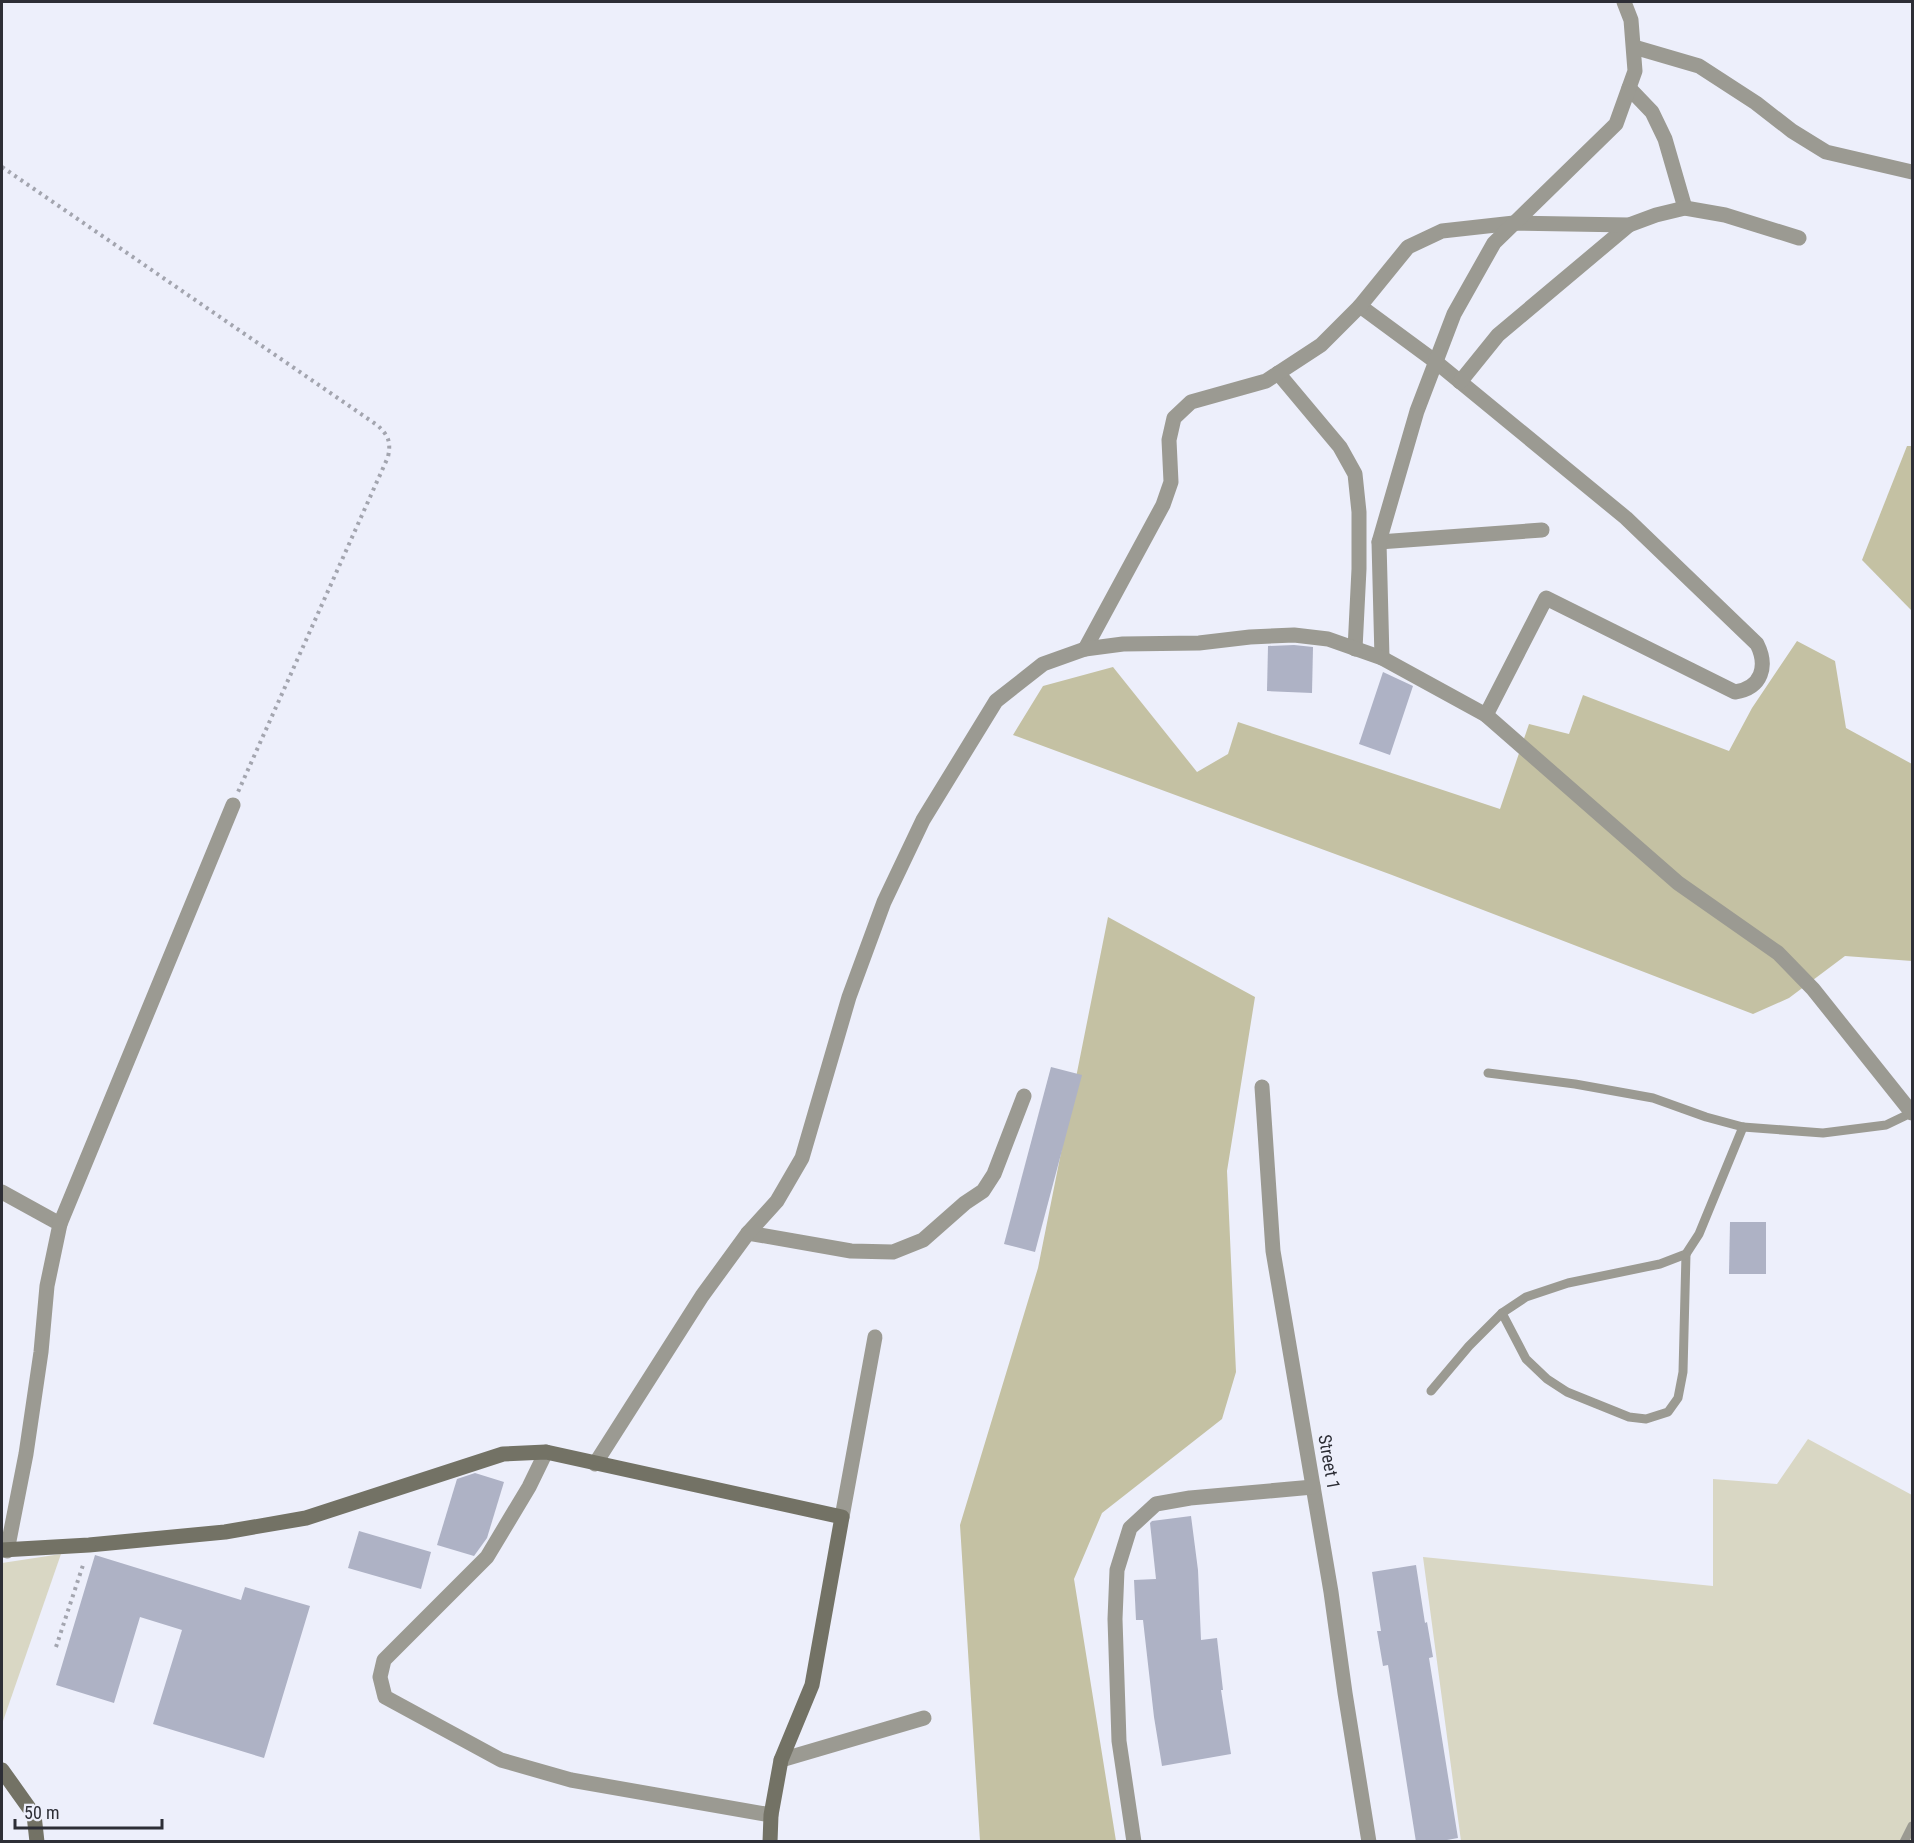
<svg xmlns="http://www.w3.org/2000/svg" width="1914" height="1843" font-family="'Roboto Condensed',sans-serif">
<rect width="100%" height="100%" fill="#edeffb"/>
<g fill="#d9d7c4">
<polygon points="1808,1439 1912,1495 1912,1841 1461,1841 1423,1557 1713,1586 1713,1479 1777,1484"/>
<polygon points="61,1554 2,1724 2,1563"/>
</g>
<g fill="#c4c1a3">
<polygon points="1907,446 1912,446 1912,611 1862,560"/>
<polygon points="1797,641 1835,661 1846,728 1912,764 1912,961 1845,956 1789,998 1753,1014 1392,875 1013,735 1043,686 1113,667 1197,772 1228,754 1238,722 1500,809 1529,724 1569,734 1583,695 1729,751 1752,708"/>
<polygon points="1108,917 1255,997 1227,1171 1236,1372 1222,1419 1102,1513 1074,1579 1116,1841 980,1841 960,1525 1038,1268"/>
</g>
<g fill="#aeb2c5">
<polygon points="1294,645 1313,647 1312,693 1267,691 1268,646"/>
<polygon points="1383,672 1413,686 1390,755 1359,744"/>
<polygon points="1051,1067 1082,1075 1035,1252 1004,1244"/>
<polygon points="1730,1222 1766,1222 1766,1274 1729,1274"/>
<polygon points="475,1473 504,1482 487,1538 474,1556 437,1545 457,1479"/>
<polygon points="1191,1516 1198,1570 1201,1640 1217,1638 1223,1690 1221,1690 1231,1754 1162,1766 1154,1717 1143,1620 1136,1620 1134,1580 1156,1579 1150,1523 1152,1521"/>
<polygon points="359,1531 431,1552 421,1589 348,1568"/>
<polygon points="95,1555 241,1600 245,1587 310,1606 264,1758 153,1724 182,1630 140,1617 114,1703 56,1685"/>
<polygon points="1416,1565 1425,1623 1427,1622 1433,1657 1429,1658 1458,1838 1436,1842 1416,1842 1388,1665 1383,1666 1377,1631 1381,1631 1372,1572"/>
</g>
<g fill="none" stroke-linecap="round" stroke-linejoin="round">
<g stroke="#a3a5af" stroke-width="4" stroke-dasharray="3 4.5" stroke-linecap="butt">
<path d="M 2,167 L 377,425 C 389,436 391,442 388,457 L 238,792"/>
<polyline points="56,1647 84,1562"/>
</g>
<g stroke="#9b9a92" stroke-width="9">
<polyline points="1488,1073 1575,1084 1653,1098 1706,1117 1743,1127 1823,1133 1886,1125 1911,1113"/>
<polyline points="1502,1313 1526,1359 1547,1379 1567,1392 1629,1417 1646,1419 1668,1412 1678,1398 1683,1372 1686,1254"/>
<polyline points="1431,1391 1469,1346 1502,1313 1526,1297 1568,1283 1660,1264 1686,1254 1699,1234 1743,1127"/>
<polyline points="1904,1842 1912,1826"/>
</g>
<g stroke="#9b9a92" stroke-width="15">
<polyline points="1634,47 1699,66 1756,103 1792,131 1826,152 1912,172"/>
<polyline points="1629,88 1652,112 1665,139 1685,208"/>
<path d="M 1360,306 L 1436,362 L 1626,518 L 1757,644 C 1768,666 1762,688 1735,692 L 1546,598 L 1486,715"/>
<polyline points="1278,373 1340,447 1355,474 1359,512 1359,569 1355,649"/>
<polyline points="1460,382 1498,335 1629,225"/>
<polyline points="1379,542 1542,530"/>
<polyline points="1085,649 1163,505 1171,482 1169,440 1174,418 1191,402 1266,381 1321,345 1360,306 1408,247 1442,231 1514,223 1629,225 1656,215 1685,208 1725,215 1799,238"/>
<polyline points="1382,658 1379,542 1417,411 1454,314 1494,243 1616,124 1635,71 1631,20 1624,2"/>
<polyline points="1262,1087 1273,1251 1331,1592 1345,1693 1369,1842"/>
<polyline points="2,1192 60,1224 47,1286 41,1352 26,1454 7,1551"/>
<polyline points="60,1224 233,805"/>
<polyline points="748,1233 851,1251 893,1252 923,1240 965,1203 983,1191 994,1174 1024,1096"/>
<polyline points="546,1452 529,1487 487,1557 384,1660 380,1677 385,1697 501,1760 571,1780 771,1815"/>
<polyline points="595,1464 702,1296 748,1233 777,1201 802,1158 849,997 884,902 923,820 996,701 1043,664 1085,649 1123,644 1199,643 1250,637 1294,635 1328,639 1382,658 1486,715 1678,883 1778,953 1813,989 1912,1113"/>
<polyline points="842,1517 875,1337"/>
<polyline points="781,1760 924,1718"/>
<polyline points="1134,1842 1119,1741 1115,1619 1117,1570 1130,1528 1156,1504 1190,1498 1313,1487"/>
</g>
<g stroke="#737265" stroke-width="15">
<polyline points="2,1550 89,1545 225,1532 306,1518 503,1454 546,1452 842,1517 812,1685 781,1760 771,1815 770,1842"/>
<polyline points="2,1770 34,1815 37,1842"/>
</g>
</g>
<g text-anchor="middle" stroke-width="6" stroke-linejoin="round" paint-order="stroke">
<g font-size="18" fill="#2d2e36" stroke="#edeffb">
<text transform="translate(1329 1462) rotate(80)" y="6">Street 1</text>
</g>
</g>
<rect width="1914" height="1843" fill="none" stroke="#2d2e36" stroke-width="6"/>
<path d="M15 1819v9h147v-9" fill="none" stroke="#2d2e36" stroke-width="3"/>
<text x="24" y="1819" font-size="18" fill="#2d2e36" stroke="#edeffb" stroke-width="4.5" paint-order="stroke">50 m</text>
</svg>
